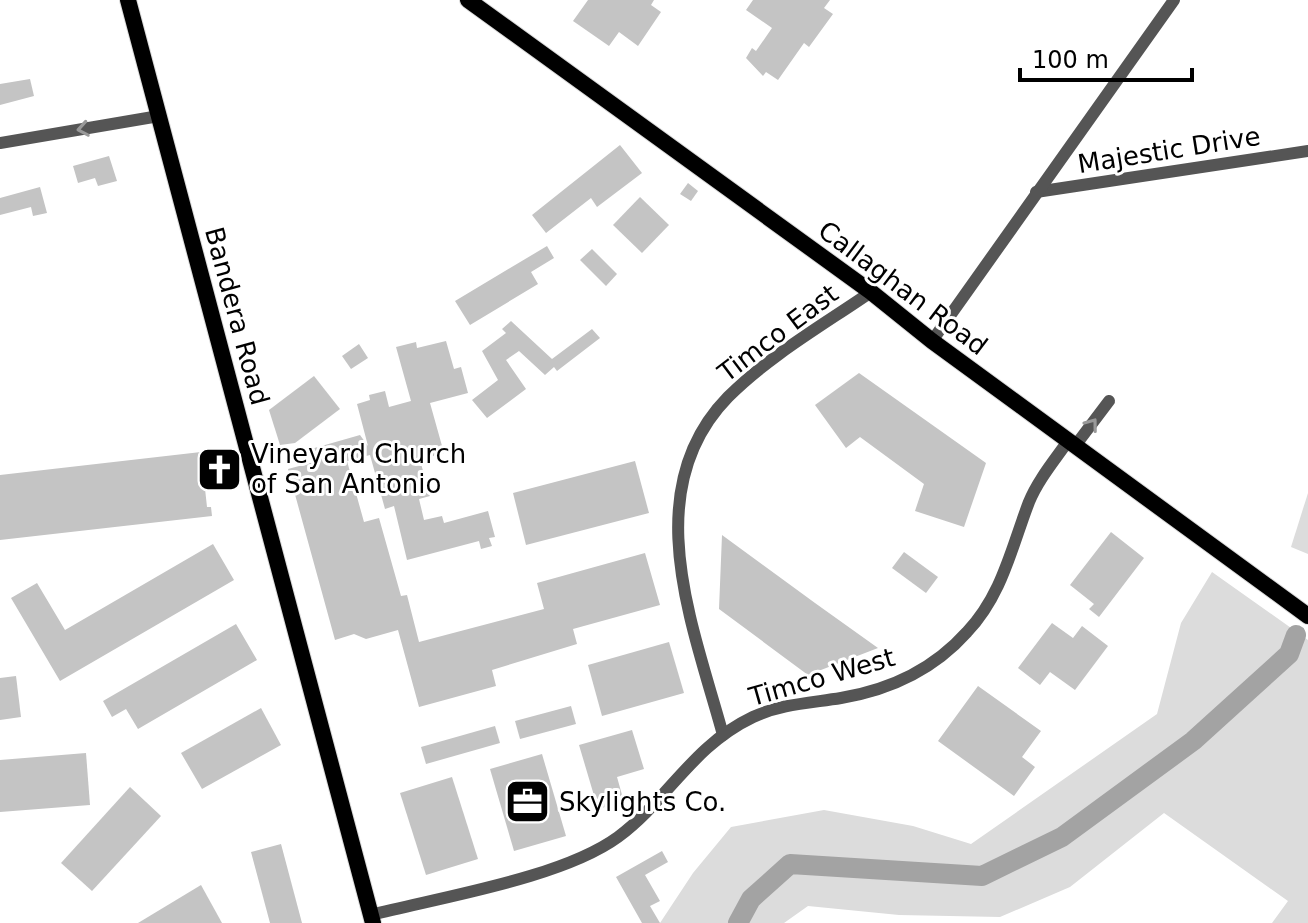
<svg xmlns="http://www.w3.org/2000/svg" width="1308" height="923" font-family="'DejaVu Sans',sans-serif">
<rect width="100%" height="100%" fill="#fff"/>
<g fill="#dcdcdc">
<polygon points="1308,493 1308,554 1291,547"/>
<polygon points="1212,572 1308,640 1308,923 1272,923 1288,901 1164,813 1070,887 1000,917 899,915 808,906 784,923 660,923 693,873 731,827 824,810 913,826 971,844 1157,714 1181,623"/>
</g>
<g fill="none" stroke-linecap="round" stroke-linejoin="round">
<polyline stroke="#a3a3a3" stroke-width="20" points="738,923 751,899 790,864 982,876 1062,837 1193,741 1289,654 1296,635"/>
</g>
<g fill="#c4c4c4">
<polygon points="588,0 654,0 651,5 661,12 638,46 619,32 609,46 573,21"/>
<polygon points="753,0 830,0 824,8 833,14 809,47 804,43 778,80 766,72 763,76 746,58 752,48 756,51 772,28 746,10"/>
<polygon points="30,79 34,96 0,105 0,84"/>
<polygon points="620,145 642,173 597,207 591,198 546,233 532,215"/>
<polygon points="109,156 117,181 98,186 95,178 78,183 73,166"/>
<polygon points="688,183 698,191 691,201 680,194"/>
<polygon points="40,187 47,213 33,216 31,207 0,215 0,198"/>
<polygon points="640,197 669,225 642,253 613,225"/>
<polygon points="547,246 554,258 531,272 538,284 470,325 455,301"/>
<polygon points="592,249 617,274 606,286 580,260"/>
<polygon points="511,321 552,359 592,329 600,338 557,371 554,367 545,375 519,351 506,360 526,389 487,418 472,400 498,380 482,351 506,333 502,329"/>
<polygon points="446,341 454,369 461,367 468,393 430,403 444,453 420,460 430,496 419,499 424,520 442,516 444,523 488,511 495,537 489,538 492,546 481,549 479,541 407,560 394,506 385,509 370,455 347,461 364,522 379,518 401,596 407,595 419,642 544,609 537,583 645,553 660,605 573,629 577,644 492,670 496,686 419,707 398,630 366,639 354,634 335,640 288,469 314,462 311,449 360,435 368,446 357,404 370,400 369,395 385,391 389,407 411,401 396,347 416,342 417,348"/>
<polygon points="359,344 368,358 351,369 342,356"/>
<polygon points="859,373 986,463 964,527 915,511 924,484 860,437 846,448 815,405"/>
<polygon points="314,376 340,409 295,443 280,445 269,410"/>
<polygon points="201,452 207,507 211,507 212,516 0,540 0,475"/>
<polygon points="635,461 649,513 526,545 513,493"/>
<polygon points="1111,532 1144,558 1099,617 1089,609 1094,604 1070,585"/>
<polygon points="722,535 815,603 878,648 808,675 719,609"/>
<polygon points="213,544 234,580 60,681 11,598 37,583 65,630"/>
<polygon points="904,552 938,577 926,593 892,568"/>
<polygon points="1052,623 1073,638 1082,626 1108,646 1075,690 1050,672 1040,685 1018,668"/>
<polygon points="236,624 257,660 138,729 126,709 112,717 103,701"/>
<polygon points="669,642 684,693 602,716 588,665"/>
<polygon points="16,676 21,717 0,720 0,678"/>
<polygon points="978,686 1041,731 1022,757 1035,767 1014,796 938,741"/>
<polygon points="571,706 576,724 520,739 515,721"/>
<polygon points="261,708 281,745 202,789 181,753"/>
<polygon points="495,726 500,743 426,764 421,747"/>
<polygon points="632,730 644,769 617,777 624,802 598,809 579,745"/>
<polygon points="86,753 90,805 0,812 0,760"/>
<polygon points="542,754 566,836 514,851 490,769"/>
<polygon points="452,777 478,859 426,875 400,793"/>
<polygon points="130,787 161,816 92,891 61,863"/>
<polygon points="281,844 302,923 270,923 251,852"/>
<polygon points="662,851 668,862 645,875 660,901 650,906 660,923 642,923 616,877"/>
<polygon points="201,885 222,923 138,923"/>
</g>
<g fill="none" stroke-linecap="round" stroke-linejoin="round">
<defs>
<g id="major">
<polyline points="128,0 373,923"/>
<polyline points="468,0 871,292 932,341 1308,616"/>
</g>
</defs>
<use href="#major" stroke="#dbdbdb" stroke-width="18"/>
<g stroke="#555" stroke-width="12">
<polyline points="0,143 159,116"/>
<polyline points="1036,192 1308,151"/>
<polyline points="932,341 1174,0"/>
<polyline points="1075,446 1109,401"/>
<path d="M 723,735 C 694,628 636,491 728,397 C 769,356 823,325 871,292"/>
<path d="M 371,915 C 441,897 562,878 618,837 C 668,800 692,746 753,717 C 781,704 810,703 841,698 C 889,690 934,669 967,632 C 1002,595 1011,549 1029,502 C 1038,480 1054,461 1068,441"/>
</g>
<use href="#major" stroke="#000" stroke-width="16"/>
</g>
<defs><path id="oneway-chevron" d="M-2-3.5L2.5 0L-2 3.5" fill="none" stroke-width="1.6" stroke-linecap="round" stroke-linejoin="round" transform="scale(2)"/></defs>
<g stroke="#999">
<use href="#oneway-chevron" transform="translate(83 129) rotate(170)"/>
<use href="#oneway-chevron" transform="translate(1092 424) rotate(-53)"/>
</g>
<defs>
<symbol id="church-square" viewBox="-11 -11 22 22"><rect x="-9" y="-9" width="18" height="18" rx="4" fill="#000" stroke="#fff"/><path d="M-1.2-6h2.4v3.5h3.3v2.4h-3.3V6h-2.4V-.1h-3.3v-2.4h3.3Z" fill="#fff"/></symbol>
<symbol id="office-square" viewBox="-11 -11 22 22"><rect x="-9" y="-9" width="18" height="18" rx="4" fill="#000" stroke="#fff"/><path d="M-6-3h4V-5.5h4V-3h4V5H-6ZM-1-4.5V-3h2v-1.5ZM-6 0V1H6V0Z" fill="#fff"/></symbol>
</defs>
<g fill-rule="evenodd">
<use href="#church-square" x="194" y="444" width="51" height="51"/>
<use href="#office-square" x="502" y="776" width="51" height="51"/>
</g>
<g text-anchor="middle" stroke-width="6" stroke-linejoin="round" paint-order="stroke">
<g font-size="26" fill="#000" stroke="#fff">
<text transform="translate(1169 150) rotate(-9)" y="9">Majestic Drive</text>
<text transform="translate(903 288) rotate(37)" y="9">Callaghan Road</text>
<text transform="translate(237 316) rotate(75)" y="9">Bandera Road</text>
<text transform="translate(778 333) rotate(-37)" y="9">Timco East</text>
<text transform="translate(822 677) rotate(-16)" y="9">Timco West</text>
</g>
<g font-size="26" fill="#000" stroke="#fff" text-anchor="start">
<text x="251" y="463">Vineyard Church<tspan x="251" dy="30">of San Antonio</tspan></text>
<text x="559" y="811">Skylights Co.</text>
</g>
</g>
<path d="M1020 68v12h172v-12" fill="none" stroke="#000000" stroke-width="4"/>
<text x="1032" y="68" font-size="24" fill="#000000" stroke="#ffffff" stroke-width="6" paint-order="stroke">100 m</text>
</svg>
